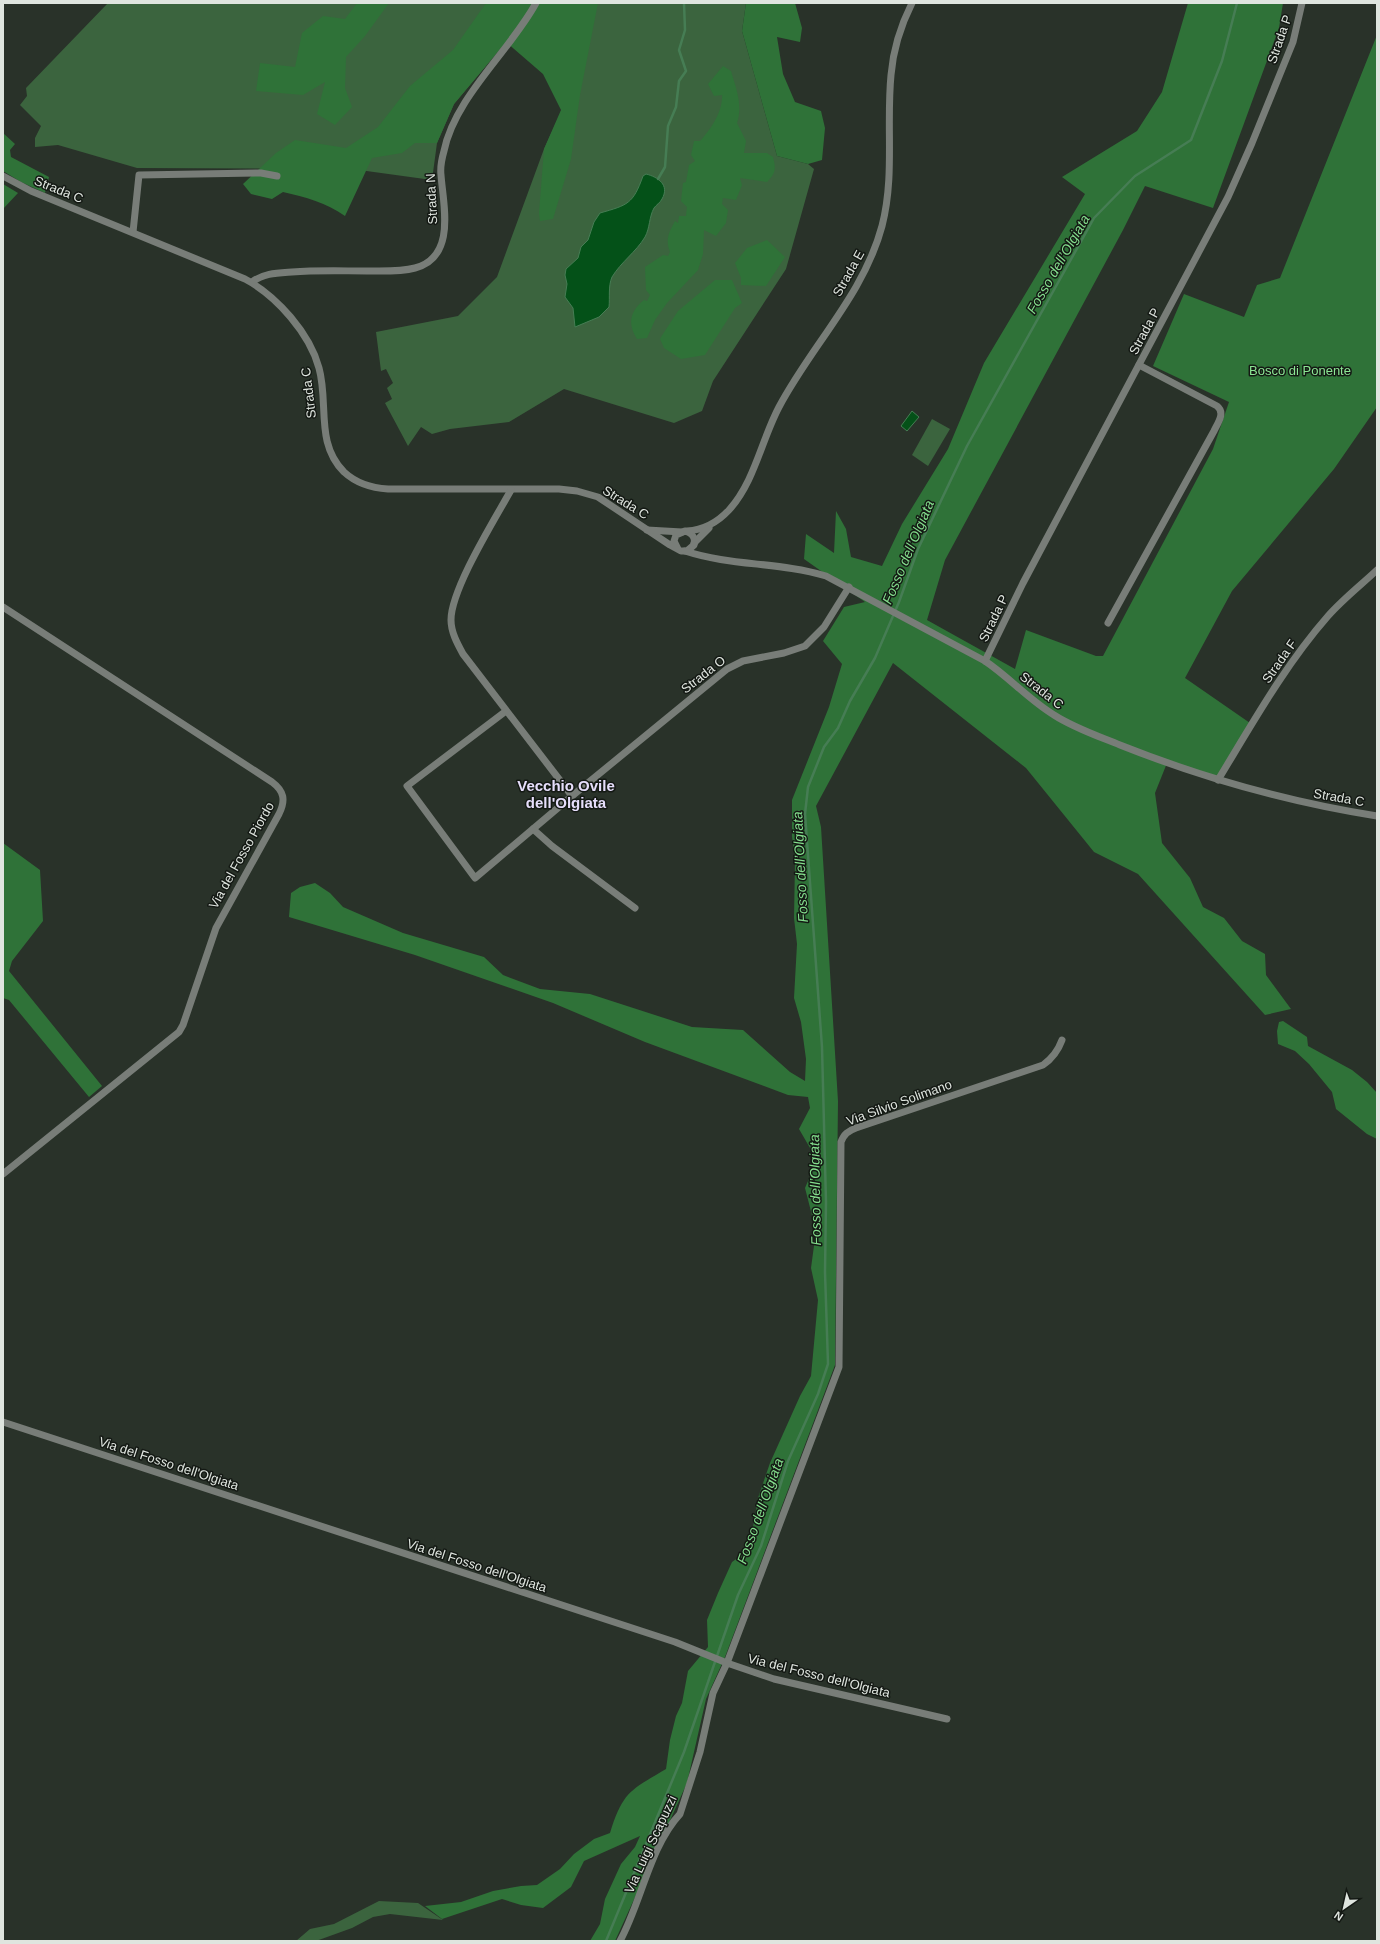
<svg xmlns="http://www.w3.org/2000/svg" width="1380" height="1944" font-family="Arial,sans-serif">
<rect width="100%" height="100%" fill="#293229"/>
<g fill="#3b643e">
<polygon points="108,3 525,3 506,42 454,104 437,143 432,180 352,169 137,168 58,145 35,147 35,138 41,126 20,105 27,96 26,88"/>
<polygon points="596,3 746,3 742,31 777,156 808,164 814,169 786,269 713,381 702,411 674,423 564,389 509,422 450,429 432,434 421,427 408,446 385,403 392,399 387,388 393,383 386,369 381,371 376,332 458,316 497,277 544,149 560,114"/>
<polygon points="932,419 950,429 928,466 912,455"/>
<polygon points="379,1901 418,1903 443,1920 390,1914 373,1917 352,1928 316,1941 296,1941 310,1929 334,1924"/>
</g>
<g fill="#2f7238">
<polygon points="357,3 389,3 365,36 346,57 345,88 352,107 335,125 317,114 325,82 303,95 256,91 260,63 295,67 302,33 323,16 345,19"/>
<path d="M 486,3 L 598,3 L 580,95 L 571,159 L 553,219 L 540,221 L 539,213 L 544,149 L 561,110 L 543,74 L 506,42 L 454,104 L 437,143 L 415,143 L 402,153 L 372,158 L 345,216 C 327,203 305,197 283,192 L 272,199 L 251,194 L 243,184 L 276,153 L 295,140 L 346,148 L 378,127 L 410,86 L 453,50 Z"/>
<polygon points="746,3 795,3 802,28 800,42 777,37 783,74 795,102 821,111 825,128 822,160 808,164 777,156 742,31"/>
<path d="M 1188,3 L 1283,3 L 1279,28 L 1213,208 L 1145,186 L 1123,230 L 945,560 L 927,620 L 1015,669 L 1026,630 L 1096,656 L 1103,656 L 1213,449 L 1229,402 L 1153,366 L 1184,294 L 1244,317 L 1257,285 L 1280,278 L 1377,35 L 1377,407 L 1334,469 L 1232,591 L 1185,678 L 1250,723 L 1218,780 L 1167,763 L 1155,793 L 1162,843 L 1190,878 L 1203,907 L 1224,918 L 1242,941 L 1265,954 L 1266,975 L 1291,1009 L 1265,1015 L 1138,874 L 1094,852 L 1026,768 L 893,663 L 816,806 L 821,827 L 838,1101 L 835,1365 L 725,1657 L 706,1699 L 687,1783 L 615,1941 L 590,1941 L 600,1924 L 605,1899 L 621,1864 L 635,1847 L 640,1836 L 584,1861 L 571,1887 L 543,1908 L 521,1905 L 502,1899 L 442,1919 L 425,1906 L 461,1902 L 493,1891 L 521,1886 L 537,1885 L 560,1869 L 574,1854 L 594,1839 L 610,1833 C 623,1791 631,1790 666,1769 L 670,1740 L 676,1716 L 682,1703 L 688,1671 L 708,1647 L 707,1620 L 718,1593 L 732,1562 L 749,1550 L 758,1498 L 770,1463 L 800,1396 L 811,1376 L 818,1300 L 811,1268 L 816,1231 L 805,1188 L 817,1160 L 799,1129 L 810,1108 L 808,1097 L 788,1095 L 645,1042 L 553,1003 L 415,955 L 289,917 L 291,893 L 300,887 L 315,883 L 330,893 L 343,907 L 403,933 L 484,957 L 503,975 L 540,989 L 590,994 L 692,1027 L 743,1030 L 790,1072 L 805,1081 L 806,1059 L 801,1022 L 794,998 L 797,944 L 794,918 L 795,862 L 792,836 L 792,800 L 829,707 L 842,664 L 823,641 L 844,607 L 865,602 L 804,559 L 806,534 L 834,553 L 836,511 L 846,529 L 851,557 L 882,566 L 902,524 L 948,449 L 984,363 L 1085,194 L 1062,177 L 1137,131 L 1162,92 Z"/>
<path d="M 723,66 L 731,71 C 736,88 743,105 737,123 L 746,141 L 744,153 L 767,153 L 773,157 C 776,168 776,173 767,182 L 740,178 L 742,185 L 736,200 L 723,198 L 722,204 L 728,210 L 726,223 L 716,236 L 704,230 L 703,254 L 698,270 L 667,303 L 655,320 L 647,338 L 637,339 C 627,324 630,311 644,300 L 647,301 L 650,295 L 646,290 L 645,267 L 663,255 L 668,256 L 670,252 C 665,240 669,232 675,221 L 678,223 L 679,216 L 686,216 L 687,207 L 681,201 L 683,183 L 686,182 L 689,165 L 695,161 L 691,155 L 694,141 L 700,141 C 711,129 723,111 722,95 L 714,96 L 708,84 Z"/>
<polygon points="3,133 15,144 10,150 11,157 49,177 45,193 21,182 3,171"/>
<polygon points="3,184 18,193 3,209"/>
<polygon points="767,240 785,257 766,286 741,285 741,278 735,263 747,248"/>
<polygon points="715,280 732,280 742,303 735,308 705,355 681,359 664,348 660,339 661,337 678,311"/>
<polygon points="3,843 40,870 43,921 12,961 9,971 102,1086 89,1097 9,1000 3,998"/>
<polygon points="1283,1021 1307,1037 1308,1046 1352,1070 1367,1082 1377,1093 1377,1139 1367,1134 1336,1109 1332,1092 1309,1064 1295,1051 1278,1044 1277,1031 1279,1022"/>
</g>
<g fill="#045118" stroke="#467d54">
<path d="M 646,174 C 658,177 670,185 662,199 C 660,203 656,205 654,208 C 649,217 650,228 645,237 C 636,252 621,262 612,277 C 608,286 610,298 609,307 L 599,317 L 575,327 L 573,308 L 565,297 L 567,284 L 565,275 L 566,269 L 578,258 L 581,247 L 588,240 L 594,222 L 600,213 C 628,205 633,204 643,176 Z"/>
<polygon points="912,411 919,417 907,431 901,426"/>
</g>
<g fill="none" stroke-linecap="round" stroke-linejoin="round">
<g stroke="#467d54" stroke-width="2.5">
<polyline points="658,179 665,167 668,126 676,107 679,81 686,71 679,50 685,30 684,3"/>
<polyline points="606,1941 684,1752 738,1595 761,1546 788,1461 818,1394 828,1364 825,1272 826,1202 822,1047 805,814 808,787 824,747 838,728 850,701 875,658 899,602 918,549 967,446 1094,218 1135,176 1191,140 1222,61 1237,3"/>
</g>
<g stroke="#787d78" stroke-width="7">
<path d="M 3,176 L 31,191 L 245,279 C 277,296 310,334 319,368 C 329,404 315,443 344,472 C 357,484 371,488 388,489 L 559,489 L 577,491 L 598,497 L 670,545 L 681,551 L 687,551 L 694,545 C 696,538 692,533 685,531 L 676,535 L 674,541 L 678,549"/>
<polyline points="133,232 139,175 261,173 277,176"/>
<path d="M 252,282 C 264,273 277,273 292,272 C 317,270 342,271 367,271 C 383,271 400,272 415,268 C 457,257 443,204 441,175 C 440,167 442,158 444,151 C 455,97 510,51 536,3"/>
<path d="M 511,490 C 495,519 451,589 451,620 C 451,632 457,643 463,654 L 572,796"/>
<polyline points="647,530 682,532"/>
<path d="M 687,531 C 703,530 717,523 729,510 C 755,481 761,441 779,407 C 811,346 864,294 882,226 C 895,176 886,126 891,75 C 893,51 901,25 912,3"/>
<polyline points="694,543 709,528"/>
<path d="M 685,551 C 730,566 780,562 826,576 L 985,661 C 1009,677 1029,700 1054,715 C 1074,728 1098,736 1120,745 C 1203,778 1288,802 1377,816"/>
<path d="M 3,607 L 272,782 C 284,791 286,800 279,814 L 216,928 L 183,1025 L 179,1032 L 3,1174"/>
<path d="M 1108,623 L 1214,431 C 1217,424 1226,413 1217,406 L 1139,365"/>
<polyline points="985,661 1023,583 1228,197 1252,143 1293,42 1302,3"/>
<polyline points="506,711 407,786 475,878 572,796 727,669 743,661 784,653 805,646 824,627 849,587"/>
<path d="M 1218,780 C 1252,724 1285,665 1328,616 C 1343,599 1361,585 1377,570"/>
<polyline points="533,829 552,846 635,908"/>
<polyline points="3,1422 675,1642 727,1663 774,1679 947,1719"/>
<path d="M 620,1941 C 641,1903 650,1846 680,1814 L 700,1752 L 713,1693 L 727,1663 L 839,1367 L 841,1142 C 844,1134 848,1131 856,1128 L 1043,1065 C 1053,1058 1058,1051 1062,1040"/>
</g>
</g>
<g text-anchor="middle" stroke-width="3" stroke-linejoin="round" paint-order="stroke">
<g font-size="13" fill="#dfe5df" stroke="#141914">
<text transform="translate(1279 39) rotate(-71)" y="5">Strada P</text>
<text transform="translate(59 189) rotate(22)" y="5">Strada C</text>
<text transform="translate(431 199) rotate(-93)" y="5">Strada N</text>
<text transform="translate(848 273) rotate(-61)" y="5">Strada E</text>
<text transform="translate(1144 331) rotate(-62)" y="5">Strada P</text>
<text transform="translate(308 393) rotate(-97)" y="5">Strada C</text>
<text transform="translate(626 502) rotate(32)" y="5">Strada C</text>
<text transform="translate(993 618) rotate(-64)" y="5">Strada P</text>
<text transform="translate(1279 661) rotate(-55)" y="5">Strada F</text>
<text transform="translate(703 674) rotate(-38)" y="5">Strada O</text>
<text transform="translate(1042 690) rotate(38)" y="5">Strada C</text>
<text transform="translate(1339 797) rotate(10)" y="5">Strada C</text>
<text transform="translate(241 855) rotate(-61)" y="5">Via del Fosso Piordo</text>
<text transform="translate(899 1102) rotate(-20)" y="5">Via Silvio Solimano</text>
<text transform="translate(169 1463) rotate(18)" y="5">Via del Fosso dell'Olgiata</text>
<text transform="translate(477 1565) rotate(18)" y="5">Via del Fosso dell'Olgiata</text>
<text transform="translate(819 1675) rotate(14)" y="5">Via del Fosso dell'Olgiata</text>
<text transform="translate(650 1844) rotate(-65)" y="5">Via Luigi Scapuzzi</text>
</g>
<g font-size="13" fill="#8ce694" stroke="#141914">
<text x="1300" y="375">Bosco di Ponente</text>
</g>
<g font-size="14" font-style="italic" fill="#84de8d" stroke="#141914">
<text transform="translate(1058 264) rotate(-60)" y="5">Fosso dell’Olgiata</text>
<text transform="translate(908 552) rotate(-67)" y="5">Fosso dell’Olgiata</text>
<text transform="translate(800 867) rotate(-93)" y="5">Fosso dell’Olgiata</text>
<text transform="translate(815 1190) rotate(-91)" y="5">Fosso dell’Olgiata</text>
<text transform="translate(760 1511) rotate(-70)" y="5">Fosso dell’Olgiata</text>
</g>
<g font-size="15" font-weight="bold" fill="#e6defb" stroke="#141914">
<text x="566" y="791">Vecchio Ovile<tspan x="566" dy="17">dell'Olgiata</tspan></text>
</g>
</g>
<rect width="1380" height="1944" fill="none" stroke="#dfe5df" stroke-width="8"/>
<g transform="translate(1344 1908) rotate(214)" stroke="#141914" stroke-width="3" paint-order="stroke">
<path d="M0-3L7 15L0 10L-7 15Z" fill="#dfe5df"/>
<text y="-6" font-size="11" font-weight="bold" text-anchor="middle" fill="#dfe5df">N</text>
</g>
</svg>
